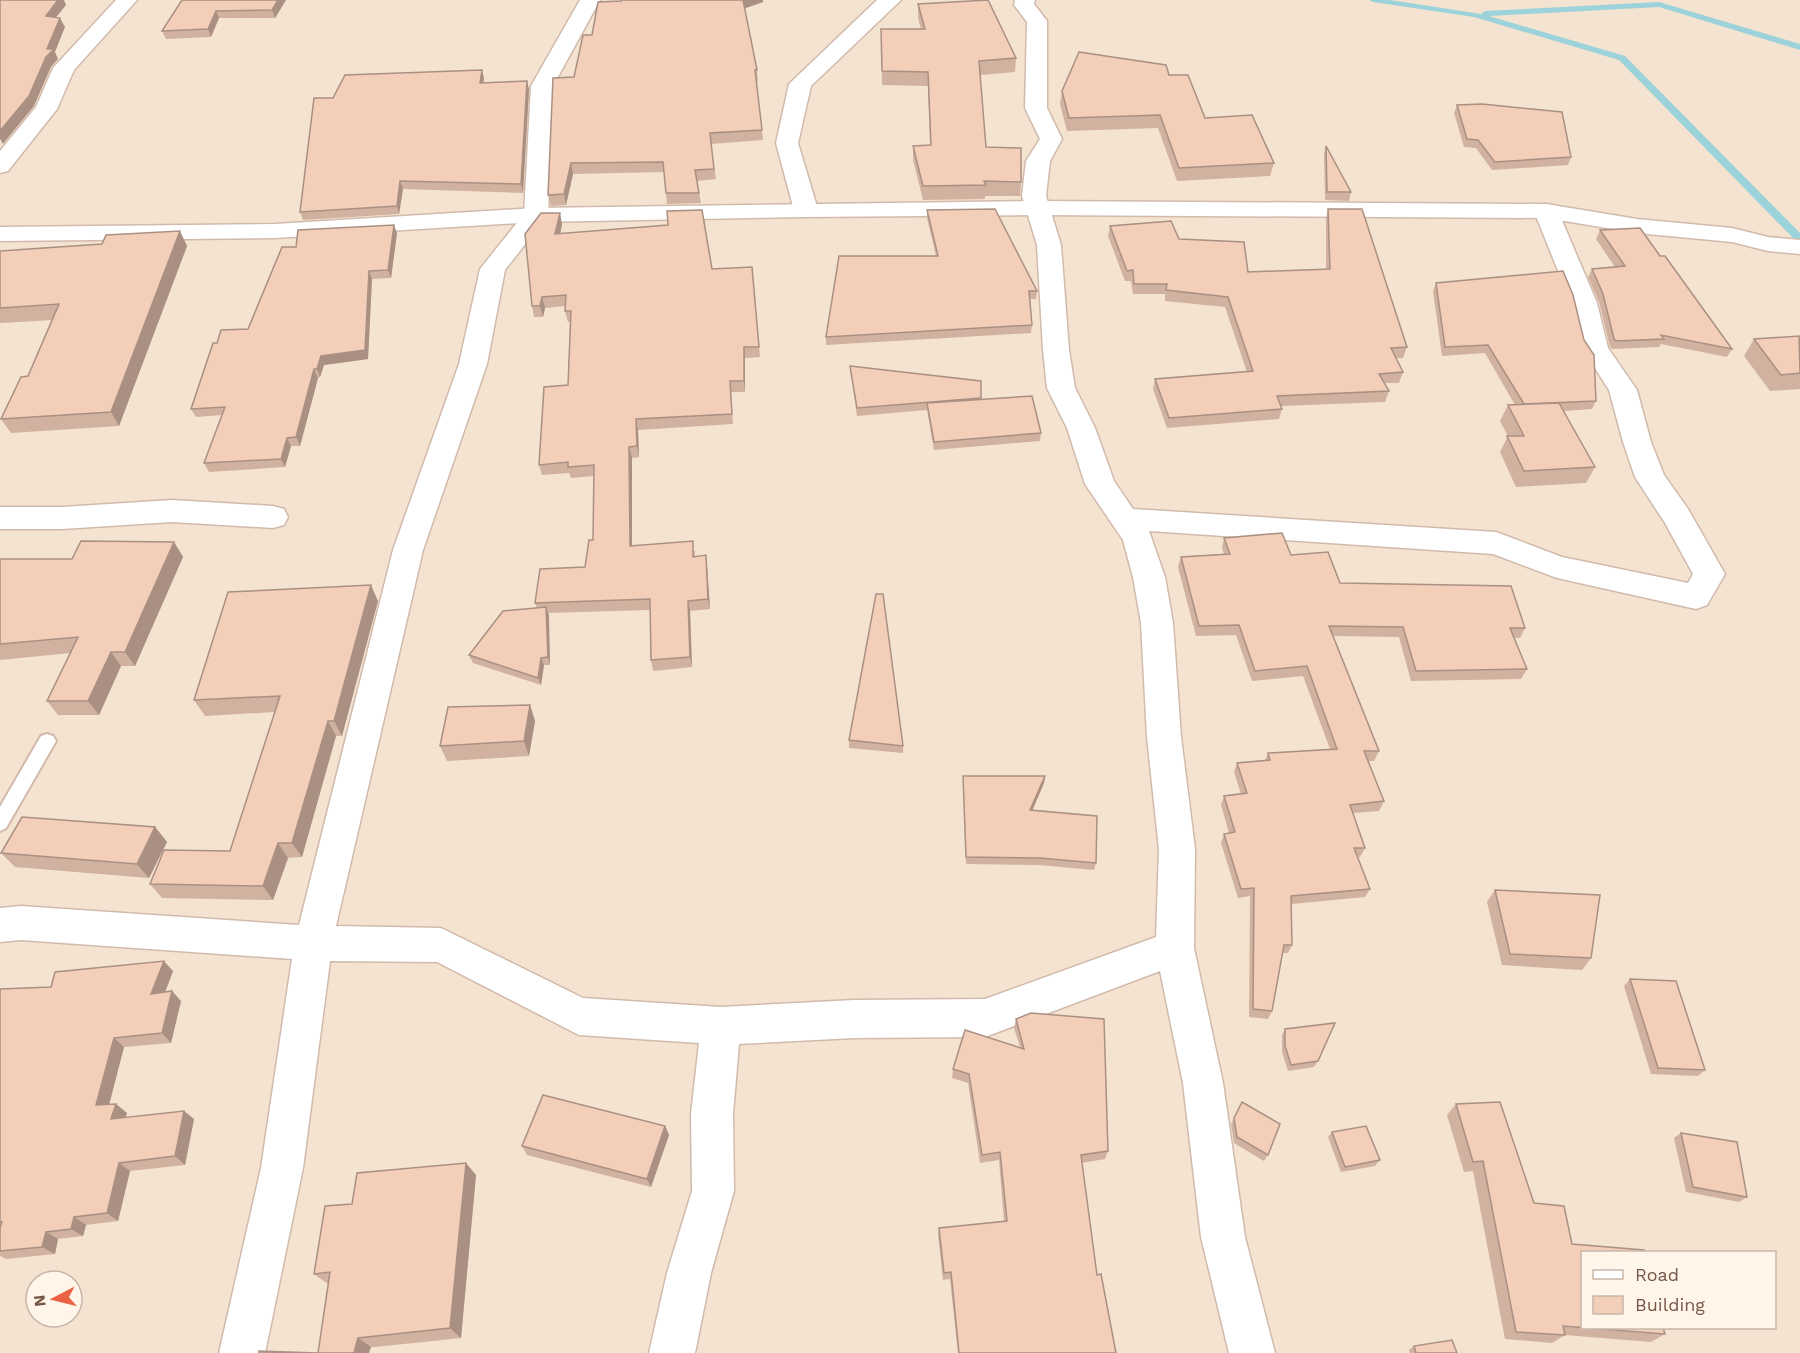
<svg xmlns="http://www.w3.org/2000/svg" width="1800" height="1353" font-family="'Work Sans',sans-serif">
<rect width="100%" height="100%" fill="#fdf2e3"/>
<path fill="#f5e3d1" fill-rule="evenodd" d="M 0,0 L 1800,0 L 1800,1353 L 0,1353 ZM 1582,1252 L 1774,1252 L 1774,1328 L 1582,1328 ZM 36,1281 L 72,1281 L 72,1317 L 36,1317 Z"/>
<g fill="none" stroke-linecap="round" stroke-linejoin="round">
<polygon fill="#9cd2d9" fill-rule="evenodd" points="1369,0 1390,0 1481,14 1485,11 1659,2 1800,44 1800,50 1659,7 1489,16 1625,56 1800,233 1800,242 1796,241 1619,60 1474,17 1373,2"/>
<defs>
<polygon id="service" points="47,734 53,736 56,741 6,828 0,831 0,807 41,736"/>
<g id="minor">
<polygon points="116,0 137,0 74,70 57,109 8,171 0,173 0,151 36,107 53,68"/>
<polygon points="580,0 600,0 553,86 548,215 505,270 487,364 423,550 336,926 441,928 583,998 721,1007 854,1000 985,999 1156,937 1159,849 1147,737 1141,623 1133,577 1123,540 1085,484 1067,428 1047,388 1043,350 1037,245 1022,196 1026,161 1040,139 1025,108 1027,22 1014,5 1015,0 1035,0 1034,4 1047,21 1047,108 1062,139 1050,161 1046,196 1061,245 1069,350 1075,388 1095,428 1114,481 1133,509 1496,532 1562,557 1688,583 1693,574 1665,523 1635,477 1623,442 1609,390 1582,348 1571,303 1534,211 1537,206 1546,204 1555,206 1558,211 1597,303 1608,348 1637,390 1651,442 1664,475 1688,509 1725,574 1707,605 1696,609 1557,578 1493,554 1149,531 1165,577 1173,623 1181,737 1195,849 1194,948 1223,1083 1245,1237 1275,1353 1229,1353 1201,1237 1183,1083 1160,971 985,1037 854,1038 739,1044 733,1114 734,1191 711,1273 695,1353 649,1353 667,1273 692,1191 691,1114 699,1043 579,1035 437,962 330,961 303,1168 265,1353 219,1353 261,1168 292,959 21,940 0,942 0,908 21,906 299,925 393,550 459,364 480,269 524,214 531,86"/>
<polygon points="877,0 901,0 811,86 798,143 818,210 815,215 806,217 797,215 794,210 776,143 789,84"/>
<polygon points="172,500 273,506 284,509 288,517 284,525 273,528 172,522 62,529 0,529 0,507 62,507"/>
</g>
<polygon id="tertiary" points="1037,201 1546,204 1637,219 1732,228 1768,237 1800,240 1800,254 1768,251 1732,242 1637,233 1546,218 1037,215 806,217 536,222 275,238 0,241 0,227 275,224 536,208"/>
</defs>
<use href="#service" stroke="#d1baac" stroke-width="4"/>
<use href="#minor" stroke="#d1baac" stroke-width="3"/>
<use href="#tertiary" stroke="#d1baac" stroke-width="3"/>
<use href="#service" fill="#fff" fill-rule="evenodd"/>
<use href="#minor" fill="#fff" fill-rule="evenodd"/>
<use href="#tertiary" fill="#fff" fill-rule="evenodd"/>
</g>
<g fill="#d1b19f">
<polygon points="182,0 286,0 275,18 219,18 211,37 166,39 162,31"/>
<polygon points="621,1 763,2 745,8 757,70 758,81 756,81 763,140 711,144 716,179 697,181 701,203 667,204 664,172 573,174 566,205 551,206 548,195 574,77 592,35"/>
<polygon points="918,4 1016,58 1015,72 980,75 986,147 1021,182 1020,196 985,196 985,199 923,200 913,160 913,146 930,145 928,86 882,85 881,29 921,29 918,18"/>
<polygon points="1169,75 1205,118 1274,163 1270,176 1177,181 1158,128 1067,131 1060,104 1062,91"/>
<polygon points="484,78 483,83 529,89 523,193 403,189 399,214 303,220 300,212 333,98"/>
<polygon points="1457,105 1571,157 1568,165 1492,170 1476,148 1464,147 1454,113"/>
<polygon points="1326,146 1351,192 1349,201 1325,200 1324,154"/>
<polygon points="1328,209 1407,347 1403,358 1396,358 1403,372 1399,383 1384,383 1389,391 1385,402 1281,406 1282,409 1279,419 1167,428 1153,389 1155,379 1247,372 1225,307 1165,301 1165,294 1133,294 1131,281 1125,281 1108,236 1110,226 1179,239 1248,272 1326,269 1326,219"/>
<polygon points="927,210 1037,291 1036,299 1030,299 1032,325 1031,333 826,345 826,337 936,256 927,218"/>
<polygon points="562,224 560,234 712,269 752,267 760,357 745,358 745,392 731,392 733,424 638,430 639,457 632,458 632,546 695,551 695,556 707,566 710,609 690,611 692,667 653,671 651,660 650,610 548,613 550,665 544,665 541,685 473,663 469,655 537,608 535,603 585,567 593,540 594,476 571,478 569,473 542,475 539,465 568,385 570,322 568,322 565,311 566,306 545,308 543,317 534,317 532,306"/>
<polygon points="1600,230 1660,256 1732,349 1727,357 1661,344 1659,347 1612,349 1610,347 1599,302 1588,277 1592,269 1615,267 1596,239"/>
<polygon points="397,233 391,278 372,279 368,359 324,365 320,377 318,378 300,446 291,446 285,467 209,472 204,463 222,415 196,417 191,409 217,343 248,329"/>
<polygon points="187,246 119,426 11,433 1,419 28,376 53,320 0,323 0,251"/>
<polygon points="1436,283 1596,401 1592,409 1564,411 1595,467 1586,483 1516,487 1500,452 1508,436 1500,421 1508,405 1515,405 1485,353 1442,356 1433,291"/>
<polygon points="1800,337 1800,389 1770,391 1744,356 1754,339"/>
<polygon points="850,366 981,381 981,399 1041,433 1040,441 934,450 927,410 857,416 851,374"/>
<polygon points="1224,538 1291,555 1340,583 1525,628 1520,638 1514,638 1527,669 1521,679 1411,681 1399,637 1333,636 1379,751 1374,761 1368,761 1384,801 1379,811 1353,813 1365,848 1360,857 1358,857 1370,889 1365,897 1292,904 1292,945 1288,953 1282,953 1272,1011 1268,1019 1249,1017 1250,896 1238,898 1221,843 1224,834 1229,833 1221,805 1224,796 1241,794 1234,772 1237,763 1265,760 1268,753 1330,749 1303,676 1252,681 1236,635 1196,636 1178,567 1181,557 1224,554 1222,548"/>
<polygon points="174,542 183,557 135,666 121,666 99,715 58,715 47,701 70,653 0,660 0,559 72,559"/>
<polygon points="378,601 342,736 336,736 302,857 288,858 273,900 162,898 150,884 230,851 275,712 205,716 194,700"/>
<polygon points="530,705 535,721 529,756 447,761 440,746"/>
<polygon points="849,740 903,746 903,753 849,748"/>
<polygon points="963,776 1045,776 1044,783 1032,811 1096,863 1094,870 1039,865 966,864"/>
<polygon points="155,827 167,842 149,878 15,867 1,853"/>
<polygon points="1495,890 1591,958 1582,970 1502,965 1487,902"/>
<polygon points="173,971 165,992 181,1001 171,1043 124,1047 109,1104 116,1104 127,1113 125,1118 194,1119 185,1165 130,1171 118,1221 86,1225 83,1236 58,1239 55,1254 6,1259 0,1256 0,989 51,987"/>
<polygon points="1630,979 1705,1070 1698,1076 1651,1074 1624,986"/>
<polygon points="1016,1019 1108,1151 1105,1159 1082,1163 1097,1275 1116,1353 958,1353 950,1279 943,1280 938,1235 939,1228 1004,1221 999,1160 980,1163 968,1083 952,1078 953,1069 1020,1047 1014,1028"/>
<polygon points="1285,1029 1318,1061 1314,1067 1288,1071 1282,1052 1282,1035"/>
<polygon points="1242,1102 1268,1155 1264,1161 1234,1143 1231,1124"/>
<polygon points="1456,1104 1534,1203 1572,1244 1665,1334 1651,1342 1565,1335 1552,1343 1505,1339 1473,1171 1464,1172 1447,1115"/>
<polygon points="665,1126 669,1135 651,1187 527,1155 522,1146"/>
<polygon points="1332,1132 1380,1160 1375,1166 1341,1172 1328,1137"/>
<polygon points="1681,1133 1747,1197 1739,1202 1686,1192 1674,1138"/>
<polygon points="476,1175 461,1338 318,1353 328,1284 314,1274 352,1204"/>
<polygon points="1414,1346 1457,1353 1410,1353 1409,1350"/>
</g>
<g fill="#aa9082">
<polygon points="58,0 64,0 66,5 50,25 46,16"/>
<polygon points="278,0 286,0 275,18 272,10"/>
<polygon points="743,0 763,0 763,2 743,9"/>
<polygon points="216,11 219,18 211,37 208,29"/>
<polygon points="60,18 65,27 55,52 58,59 51,67 34,106 3,144 0,139 0,131 46,57 47,49"/>
<polygon points="482,70 484,78 482,91 480,83"/>
<polygon points="527,81 529,89 523,193 521,184"/>
<polygon points="571,163 573,174 566,205 564,194"/>
<polygon points="400,181 403,189 399,214 397,206"/>
<polygon points="560,213 562,224 558,245 555,234"/>
<polygon points="394,225 397,233 391,278 388,270"/>
<polygon points="180,231 187,246 119,426 111,412"/>
<polygon points="369,271 372,279 368,359 324,365 320,377 317,369 321,356"/>
<polygon points="542,297 545,308 543,317 540,306"/>
<polygon points="744,347 745,358 745,392 744,381"/>
<polygon points="314,369 318,378 300,446 296,437"/>
<polygon points="636,419 638,430 639,457 637,446"/>
<polygon points="287,438 291,446 285,467 281,459"/>
<polygon points="629,447 632,458 632,557 630,546"/>
<polygon points="174,542 183,557 135,666 125,652"/>
<polygon points="706,555 707,566 710,609 708,599"/>
<polygon points="371,585 378,601 342,736 334,721"/>
<polygon points="688,601 690,611 692,667 690,657"/>
<polygon points="546,607 549,615 550,665 548,657"/>
<polygon points="111,652 121,666 99,715 88,701"/>
<polygon points="541,658 544,665 541,685 538,678"/>
<polygon points="530,705 535,721 529,756 524,741"/>
<polygon points="328,721 336,736 302,857 292,843"/>
<polygon points="1045,776 1044,783 1029,818 1030,810"/>
<polygon points="155,827 167,842 149,878 137,864"/>
<polygon points="278,843 288,858 273,900 263,886"/>
<polygon points="164,961 173,971 161,1003 151,994"/>
<polygon points="172,991 181,1001 171,1043 162,1033"/>
<polygon points="114,1038 124,1047 107,1113 96,1105"/>
<polygon points="116,1104 127,1113 122,1128 111,1119"/>
<polygon points="184,1111 194,1119 185,1165 175,1156"/>
<polygon points="665,1126 669,1135 651,1187 647,1179"/>
<polygon points="119,1163 130,1171 118,1221 107,1213"/>
<polygon points="466,1163 476,1175 461,1338 450,1328"/>
<polygon points="74,1217 86,1225 83,1236 71,1229"/>
<polygon points="46,1232 58,1239 55,1254 42,1247"/>
<polygon points="358,1338 371,1347 369,1353 354,1353"/>
</g>
<g fill="#f3ceb9" stroke="#aa9082" stroke-width="1.5">
<polygon points="0,0 58,0 46,16 60,18 47,49 54,49 46,57 29,96 0,131"/>
<polygon points="182,0 278,0 272,10 216,11 208,29 162,31"/>
<polygon points="621,0 743,0 757,70 755,70 762,130 710,133 714,169 695,170 699,193 666,193 663,162 571,163 564,194 548,195 553,78 574,77 583,35 592,35 598,2 621,1"/>
<polygon points="988,0 1016,58 979,61 986,147 1021,148 1021,182 984,181 986,185 923,186 913,146 931,145 928,72 882,71 881,29 925,29 918,4"/>
<polygon points="1079,52 1166,65 1169,75 1188,75 1205,118 1252,115 1274,163 1179,168 1160,115 1069,118 1062,91"/>
<polygon points="482,70 480,83 527,81 521,184 400,181 397,206 300,212 314,98 333,98 345,75"/>
<polygon points="1482,104 1562,112 1571,157 1495,162 1478,140 1467,139 1457,105"/>
<polygon points="1326,146 1351,192 1327,192"/>
<polygon points="995,209 1037,291 1029,291 1032,325 826,337 839,256 938,256 927,210"/>
<polygon points="1328,209 1362,209 1407,347 1391,348 1403,372 1379,374 1389,391 1277,396 1282,409 1169,418 1155,379 1253,371 1228,297 1166,290 1167,284 1134,284 1133,270 1127,271 1110,226 1171,221 1179,239 1244,242 1248,272 1330,269"/>
<polygon points="702,210 712,269 752,267 759,347 744,347 744,381 730,381 732,414 636,419 637,446 629,447 630,546 693,541 693,557 706,555 708,599 688,601 690,657 651,660 650,599 535,603 540,569 585,567 589,540 593,540 594,465 568,467 568,462 539,465 544,387 568,385 571,311 565,311 566,295 542,297 540,306 532,306 525,234 541,213 560,213 555,234 668,225 667,211"/>
<polygon points="394,225 388,270 369,271 365,350 321,356 317,369 314,369 296,437 287,438 281,459 204,463 225,407 191,409 213,343 217,343 221,330 248,329 282,247 296,247 298,230"/>
<polygon points="1640,228 1660,256 1665,256 1732,349 1661,335 1664,339 1616,341 1614,339 1603,294 1592,269 1625,266 1600,230"/>
<polygon points="180,231 111,412 1,419 21,377 28,376 59,304 0,308 0,251 102,244 106,235"/>
<polygon points="1563,271 1573,295 1584,340 1594,355 1596,401 1524,404 1488,345 1445,347 1436,283"/>
<polygon points="1799,336 1800,373 1781,375 1754,339"/>
<polygon points="850,366 981,381 981,398 857,408"/>
<polygon points="1032,396 1041,433 934,442 927,403"/>
<polygon points="1559,403 1595,467 1524,471 1507,436 1524,436 1508,405"/>
<polygon points="1282,533 1291,555 1328,552 1340,583 1511,586 1525,628 1510,628 1527,669 1416,671 1403,627 1329,626 1379,751 1364,751 1384,801 1350,805 1365,848 1354,848 1370,889 1291,896 1292,945 1284,945 1272,1011 1253,1009 1254,888 1241,889 1224,834 1235,832 1224,796 1247,793 1237,763 1270,760 1268,753 1337,749 1307,666 1255,671 1239,625 1199,626 1181,557 1230,554 1224,538"/>
<polygon points="81,541 174,542 125,652 111,652 88,701 47,701 78,637 0,644 0,559 72,559"/>
<polygon points="371,585 334,721 328,721 292,843 278,843 263,886 150,884 164,850 230,851 280,696 194,700 228,592"/>
<polygon points="876,594 883,594 903,746 849,740"/>
<polygon points="546,607 548,657 541,658 538,678 469,655 503,611"/>
<polygon points="530,705 524,741 440,746 448,707"/>
<polygon points="963,776 1045,776 1030,810 1097,816 1096,863 1040,858 966,857"/>
<polygon points="22,817 155,827 137,864 1,853"/>
<polygon points="1495,890 1600,895 1591,958 1510,954"/>
<polygon points="164,961 151,994 172,991 162,1033 114,1038 96,1105 116,1104 111,1119 184,1111 175,1156 119,1163 107,1213 74,1217 71,1229 46,1232 42,1247 0,1251 0,1228 2,1222 0,1222 0,989 51,987 55,972"/>
<polygon points="1630,979 1676,981 1705,1070 1658,1068"/>
<polygon points="1031,1013 1104,1019 1108,1151 1081,1155 1097,1275 1101,1274 1116,1353 959,1353 951,1272 944,1273 939,1228 1007,1221 1000,1152 982,1155 969,1074 953,1069 965,1030 1024,1049 1016,1019"/>
<polygon points="1335,1023 1318,1061 1291,1065 1285,1046 1285,1029"/>
<polygon points="543,1095 665,1126 647,1179 522,1146"/>
<polygon points="1242,1102 1280,1124 1268,1155 1237,1137 1234,1118"/>
<polygon points="1500,1102 1534,1203 1564,1206 1572,1244 1644,1250 1644,1252 1582,1252 1582,1328 1663,1328 1665,1334 1563,1326 1565,1335 1516,1332 1483,1161 1473,1162 1456,1104"/>
<polygon points="1366,1126 1380,1160 1345,1167 1332,1132"/>
<polygon points="1681,1133 1737,1142 1747,1197 1693,1187"/>
<polygon points="466,1163 450,1328 358,1338 354,1353 259,1353 259,1351 318,1353 330,1272 314,1274 325,1206 352,1204 357,1173"/>
<polygon points="1452,1340 1457,1353 1416,1353 1414,1346"/>
</g>
<rect x="1581" y="1251" width="195" height="78" fill="#fff6e9" stroke="#c8b6a9" stroke-width="1.5"/>
<rect x="1593" y="1270" width="30" height="9" fill="#ffffff" stroke="#c8b6a9" stroke-width="1.5"/>
<text x="1635" y="1281" font-size="18" fill="#765648">Road</text>
<rect x="1593" y="1296" width="30" height="18" fill="#f3ceb9" stroke="#c8b6a9" stroke-width="1.5"/>
<text x="1635" y="1311" font-size="18" fill="#765648">Building</text>
<g transform="translate(54 1299) rotate(263)"><circle r="28" fill="#fff6e9" stroke="#c8b6a9" stroke-width="1.5"/>
<path d="M0-4.5L10 22L0 15L-10 22Z" fill="#eb6244"/>
<text y="-9" font-size="16" font-weight="bold" text-anchor="middle" fill="#765648">N</text>
</g>
</svg>
